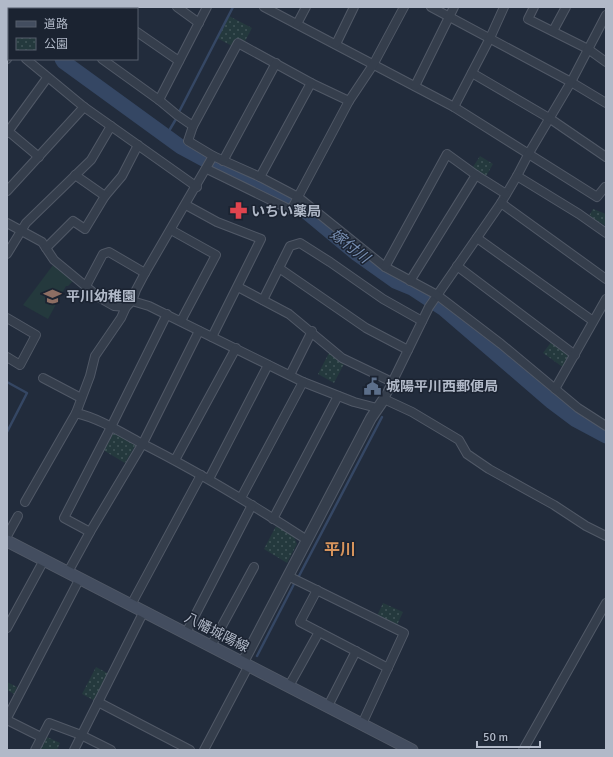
<svg xmlns="http://www.w3.org/2000/svg" width="613" height="757" font-family="Signika,'Noto Sans JP',sans-serif">
<defs>
<pattern id="park-dots" width="8" height="8" patternUnits="userSpaceOnUse"><rect width="8" height="8" fill="#24393d"/><path d="M2 2h.1M6 6h.1" fill="none" stroke="#415458" stroke-width="1.8" stroke-linecap="round"/></pattern>
</defs>
<rect width="100%" height="100%" fill="#222c3c"/>
<polygon fill="#24393d" points="53,265 73,281 68,286 66,286 48,319 23,305"/>
<g fill="url(#park-dots)">
<polygon points="229,16 252,28 244,43 234,47 217,38"/>
<polygon points="480,156 493,164 485,178 471,170"/>
<polygon points="593,209 606,214 606,226 589,216"/>
<polygon points="552,341 567,353 568,360 564,368 543,353"/>
<polygon points="330,351 345,362 334,383 318,374"/>
<polygon points="116,433 133,442 135,446 125,463 103,450 113,434"/>
<polygon points="276,526 294,537 297,544 287,563 264,549"/>
<polygon points="383,603 403,612 397,625 377,616"/>
<polygon points="96,667 109,674 95,701 82,694"/>
<polygon points="7,682 17,687 14,694 7,690"/>
<polygon points="45,736 60,743 57,750 38,750"/>
</g>
<g fill="none" stroke-linecap="round" stroke-linejoin="round">
<g stroke="#354764" stroke-width="2.5">
<polyline points="179,112 233,7"/>
<polyline points="166,136 176,119"/>
<polyline points="7,382 27,393 7,432"/>
<polyline points="299,576 382,417"/>
<polyline points="257,656 294,584"/>
</g>
<g stroke="#354764" stroke-width="15">
<polyline points="72,9 73,7"/>
<polyline points="62,59 64,62 181,147 220,168 292,200 357,254 395,281 412,288 444,309 552,402 576,420 606,436"/>
</g>
<defs>
<g id="minor">
<polyline points="10,7 13,9"/>
<polyline points="102,7 105,9"/>
<polyline points="177,7 199,23"/>
<polyline points="264,7 454,107 597,197 605,187"/>
<polyline points="431,7 571,82 606,103"/>
<polyline points="534,7 528,19 588,49 606,62"/>
<polyline points="606,15 571,82 529,153 517,176 501,203 429,307 384,399 412,412 459,440 467,454 489,469 554,505 586,526 606,536"/>
<polyline points="297,24 306,7"/>
<polyline points="553,31 566,7"/>
<polyline points="137,32 179,61"/>
<polyline points="336,44 354,7"/>
<polyline points="7,59 9,56"/>
<polyline points="26,59 84,107 197,187"/>
<polyline points="102,59 159,100 177,115 193,126 188,141 213,156 260,177 298,197 385,267 437,295 501,344 578,408 606,426"/>
<polyline points="472,73 549,118 606,157"/>
<polyline points="415,86 454,7"/>
<polyline points="159,100 207,7"/>
<polyline points="454,107 490,38 504,7"/>
<polyline points="193,126 238,43 311,83 349,101"/>
<polyline points="8,131 39,157"/>
<polyline points="7,133 47,78"/>
<polyline points="223,161 276,63"/>
<polyline points="207,169 291,210 349,101 373,65 404,7"/>
<polyline points="517,176 579,214 606,233"/>
<polyline points="260,177 311,83"/>
<polyline points="7,191 84,107"/>
<polyline points="105,196 122,176 138,145"/>
<polyline points="501,203 606,279"/>
<polyline points="186,205 217,222 261,239 212,337"/>
<polyline points="7,223 42,242 54,260 100,298 114,306 126,307 132,301 149,306 303,382 354,402 377,408"/>
<polyline points="171,230 216,255 181,321"/>
<polyline points="477,238 593,321"/>
<polyline points="46,248 73,221 85,229 105,196 75,175"/>
<polyline points="7,254 26,223 91,160 111,126"/>
<polyline points="457,266 575,355"/>
<polyline points="385,267 447,154 476,175 506,194"/>
<polyline points="279,268 366,328 408,350"/>
<polyline points="410,281 476,175"/>
<polyline points="86,286 103,254 109,252 145,273"/>
<polyline points="238,287 289,314 342,358 392,382"/>
<polyline points="263,300 290,246 300,243 330,262 383,299 422,321"/>
<polyline points="132,301 136,290 145,273 213,156"/>
<path d="M 126,307 L 121,318 L 95,356 L 90,376 L 76,413 C 98,418 119,431 139,442 C 197,471 253,505 307,540"/>
<polyline points="7,318 36,335 20,365 7,357"/>
<polyline points="290,375 312,331"/>
<polyline points="43,378 81,398"/>
<polyline points="555,389 606,299"/>
<polyline points="175,460 236,348"/>
<polyline points="209,479 268,365"/>
<polyline points="241,498 303,382"/>
<polyline points="25,502 76,413"/>
<polyline points="273,519 338,396"/>
<polyline points="90,532 64,518 111,427 167,314"/>
<polyline points="7,536 18,516"/>
<polyline points="68,572 90,532 143,443 199,331"/>
<polyline points="288,576 404,633 362,724"/>
<polyline points="317,590 300,622 388,668"/>
<polyline points="131,605 201,475"/>
<polyline points="7,628 44,560"/>
<polyline points="186,633 252,505"/>
<polyline points="211,646 254,567"/>
<polyline points="289,686 319,632"/>
<polyline points="98,702 190,750"/>
<polyline points="328,706 356,651"/>
<polyline points="7,718 80,578"/>
<polyline points="7,720 41,737"/>
<polyline points="35,750 49,723 81,735 111,750"/>
<polyline points="74,750 144,611"/>
<polyline points="204,750 249,665"/>
<polyline points="523,750 606,603"/>
</g>
<polyline id="tertiary" points="243,662 371,418 384,399"/>
<polyline id="secondary" points="7,541 412,750"/>
</defs>
<use href="#minor" stroke="#515967" stroke-width="10"/>
<use href="#tertiary" stroke="#515967" stroke-width="12"/>
<use href="#secondary" stroke="#515967" stroke-width="13"/>
<use href="#minor" stroke="#353e4c" stroke-width="8"/>
<use href="#tertiary" stroke="#353e4c" stroke-width="10"/>
<use href="#secondary" stroke="#434d5f" stroke-width="11"/>
</g>
<defs>
<symbol id="pharmacy-bare" viewBox="-9 -9 18 18"><path d="M-2-6h4v4h4v4h-4v4h-4v-4h-4v-4h4Z" fill="#e0444e" stroke="#1b2331" stroke-width="2.5" paint-order="stroke"/></symbol>
<symbol id="school-bare" viewBox="-9 -9 18 18"><path d="M0-5L7-2L0 1L-7-2ZM-4 1L0 2.5L4 1V4Q0 6-4 4Z" fill="#8d6e63" stroke="#1b2331" stroke-width="2.5" paint-order="stroke"/></symbol>
<symbol id="civic-bare" viewBox="-9 -9 18 18"><path d="M-.6-6.5H3V-4.5H.6V-3L4-1V1h2V6H-6V1h2V-1L-.6-3ZM-1.2 2.5V6h2.4V2.5Z" fill="#5c6f8a" stroke="#1b2331" stroke-width="2.5" paint-order="stroke"/></symbol>
</defs>
<g fill-rule="evenodd">
<use href="#pharmacy-bare" x="226" y="198" width="25" height="25"/>
<use href="#school-bare" x="40" y="284" width="25" height="25"/>
<use href="#civic-bare" x="360" y="374" width="25" height="25"/>
</g>
<g text-anchor="middle" stroke-width="3" stroke-linejoin="round" paint-order="stroke">
<g font-size="14" font-weight="bold" fill="#b1b9c8" stroke="#1b2331" text-anchor="start">
<text x="251" y="216">いちい薬局</text>
<text x="66" y="301">平川幼稚園</text>
<text x="386" y="391">城陽平川西郵便局</text>
</g>
<g font-size="14" fill="#b1b9c8" stroke="#1b2331">
<text transform="translate(217 632) rotate(27)" y="5">八幡城陽線</text>
</g>
<g font-size="15" font-style="italic" fill="#778eb1" stroke="#1b2331">
<text transform="translate(350 246) rotate(38)" y="5">嫁付川</text>
</g>
<g font-size="16" font-weight="bold" fill="#d7945c" stroke="#1b2331">
<text x="340" y="555">平川</text>
</g>
</g>
<rect width="613" height="757" fill="none" stroke="#b1b9c8" stroke-width="16"/>
<rect x="8" y="8" width="130" height="52" fill="#1b2331" stroke="#575f6d"/>
<rect x="16" y="21" width="20" height="6" fill="#434d5f" stroke="#575f6d"/>
<text x="44" y="28" font-size="12" fill="#b1b9c8">道路</text>
<rect x="16" y="38" width="20" height="12" fill="url(#park-dots)" stroke="#575f6d"/>
<text x="44" y="48" font-size="12" fill="#b1b9c8">公園</text>
<path d="M477 741v6h63v-6" fill="none" stroke="#b1b9c8" stroke-width="2"/>
<text x="483" y="741" font-size="12" fill="#b1b9c8" stroke="#1b2331" stroke-width="3" paint-order="stroke">50 m</text>
</svg>
